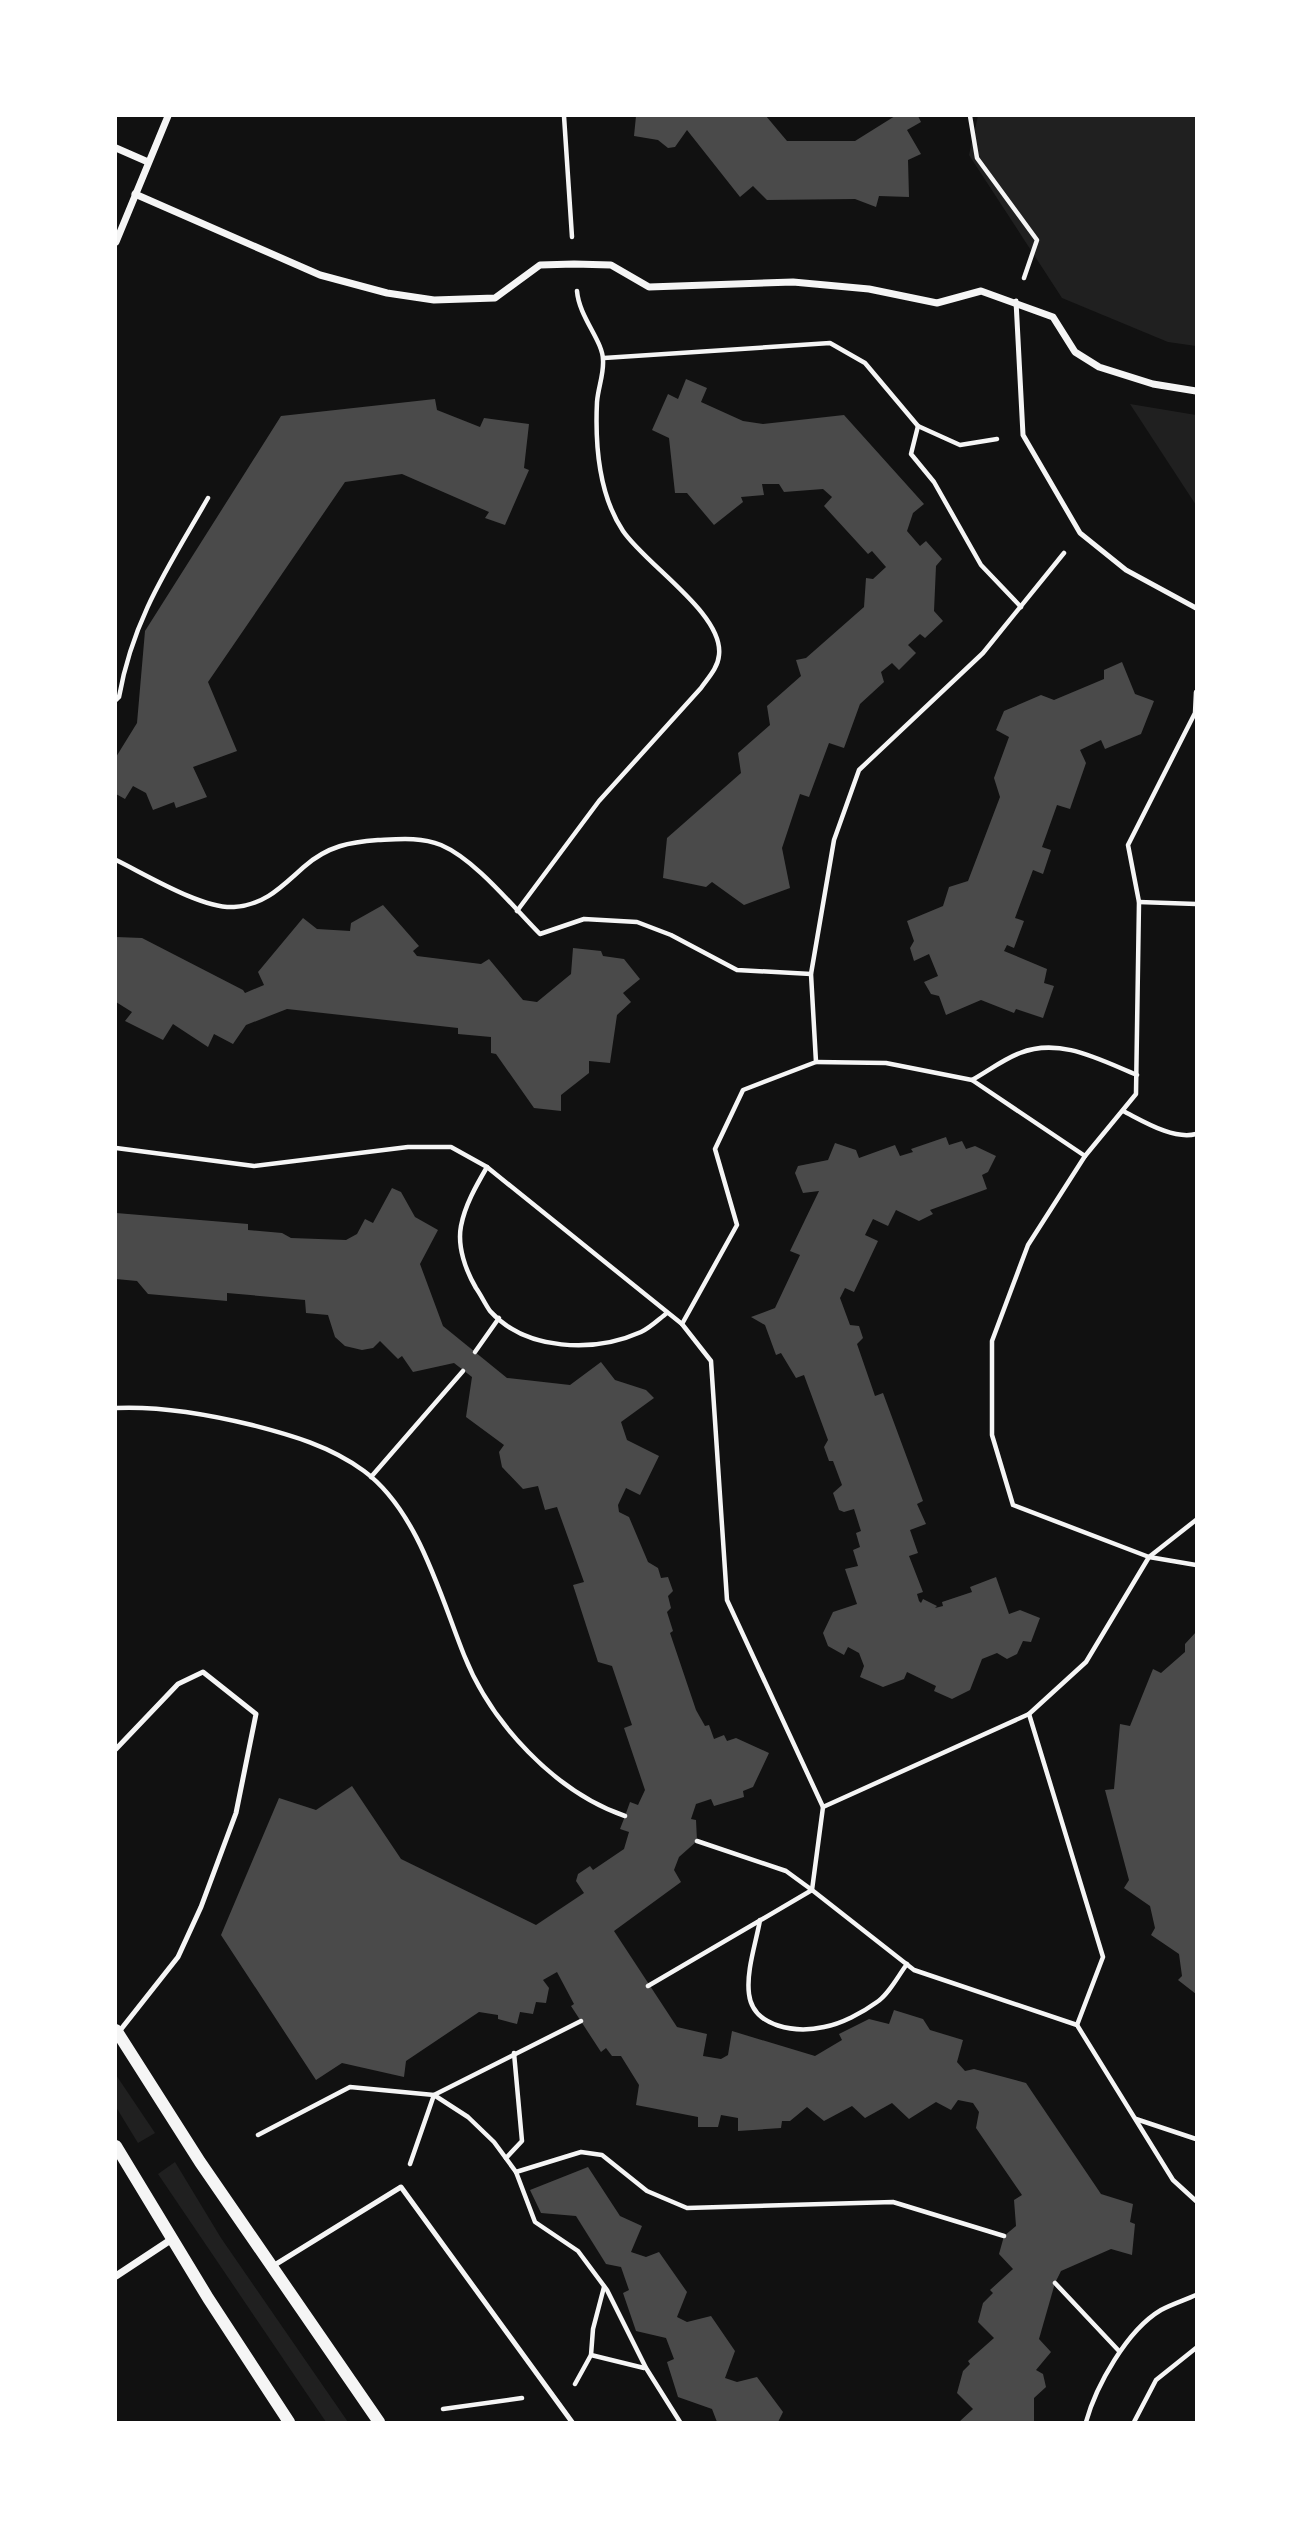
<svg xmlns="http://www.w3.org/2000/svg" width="1312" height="2538" font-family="'Public Sans',sans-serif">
<rect width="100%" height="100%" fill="#111"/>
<g fill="#202020">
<polygon points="978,116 1196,116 1196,346 1168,342 1062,298 969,155"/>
<polygon points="1130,404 1196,415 1196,505"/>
<polygon points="116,2075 155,2133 138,2143 116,2107"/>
<polygon points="175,2162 221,2238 348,2422 326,2422 158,2174"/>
</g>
<g fill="#4a4a4a">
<polygon points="636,116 766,116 787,141 855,141 895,116 918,116 921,122 907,130 921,154 908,160 909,197 879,196 876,207 855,199 767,200 753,186 740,197 687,130 675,147 668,148 658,140 634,136"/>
<polygon points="686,379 707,388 701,402 743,421 763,424 844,415 924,504 913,513 907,531 920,546 926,541 942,559 936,566 934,611 943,621 925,638 920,634 908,645 916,653 899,670 892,663 881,672 884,682 860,704 844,748 829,743 809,797 800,794 782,848 790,888 744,905 712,882 706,887 663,878 667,838 741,773 738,753 770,725 767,706 801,676 796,660 806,658 864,607 866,578 873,579 886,567 872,551 868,554 824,506 832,497 823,489 784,492 779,484 762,484 764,495 741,497 743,502 714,525 687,493 675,493 669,438 652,430 668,394 678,399"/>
<polygon points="435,399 437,410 480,427 484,418 529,424 524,468 529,470 505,525 485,518 489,512 402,474 345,482 208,682 237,751 193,767 207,797 176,808 174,802 153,810 146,793 133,786 125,799 116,794 116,757 137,723 145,631 281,416"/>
<polygon points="1122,662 1135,694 1154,701 1141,734 1105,749 1101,740 1080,750 1086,763 1070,809 1057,805 1042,847 1051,850 1043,874 1033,870 1015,918 1024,921 1014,948 1007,945 1004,951 1047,969 1044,983 1054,986 1043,1018 1016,1009 1014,1013 981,1000 946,1015 939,996 931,994 924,982 938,976 929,954 914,961 910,948 914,941 907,921 943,906 949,887 968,881 1000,797 994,778 1009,737 996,730 1004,711 1041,695 1054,700 1104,679 1104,670"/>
<polygon points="383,905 419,946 413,951 417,956 481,964 489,959 523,1000 537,1002 571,974 573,948 601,951 603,956 624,959 640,979 623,993 631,1002 617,1015 610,1063 589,1061 589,1073 561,1095 561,1111 534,1108 496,1054 491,1053 491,1037 458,1034 458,1028 287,1009 246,1025 233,1044 214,1034 208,1047 173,1024 163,1040 125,1021 132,1012 116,1002 116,937 142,938 243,990 245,993 264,985 258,972 303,918 317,929 350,931 351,923"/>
<polygon points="946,1137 949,1145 962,1141 966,1149 975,1146 996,1156 988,1172 982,1175 987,1189 930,1210 933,1214 919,1221 896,1210 888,1226 873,1219 865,1235 878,1241 854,1292 845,1288 840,1298 850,1325 859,1326 863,1338 857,1344 875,1396 883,1393 923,1501 917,1504 926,1524 910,1530 918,1553 909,1556 923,1592 917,1594 919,1601 921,1603 923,1599 937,1606 935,1608 943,1606 942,1602 972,1592 970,1587 996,1577 1009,1614 1020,1610 1040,1618 1031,1642 1023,1641 1017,1654 1007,1659 997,1653 982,1659 970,1690 952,1699 934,1691 936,1686 907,1672 904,1679 883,1687 860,1677 864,1666 859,1653 848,1647 844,1655 828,1646 823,1633 833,1612 857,1604 845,1569 858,1566 853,1550 860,1547 856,1533 861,1531 854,1509 844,1512 839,1510 833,1493 842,1485 833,1461 829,1461 824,1447 828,1440 804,1375 796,1378 781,1353 776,1355 765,1325 751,1317 775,1308 800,1255 790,1251 819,1191 803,1193 795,1173 798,1166 828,1160 835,1143 856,1150 859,1158 895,1145 900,1156 913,1152 911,1149"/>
<polygon points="392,1188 401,1192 415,1217 438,1230 420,1264 443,1326 507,1378 570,1385 601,1362 615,1380 646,1390 654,1398 621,1422 627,1440 659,1456 640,1495 626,1488 618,1505 619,1512 629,1517 648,1562 658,1568 661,1578 668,1577 673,1591 668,1596 671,1608 667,1612 673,1631 670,1633 696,1710 705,1726 709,1725 714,1739 724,1735 727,1741 736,1738 769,1753 753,1787 743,1791 744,1797 714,1806 711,1799 696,1804 691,1819 696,1820 697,1841 679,1857 674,1870 681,1882 614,1931 677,2027 707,2034 703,2056 721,2059 728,2055 732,2031 815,2056 842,2040 839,2034 869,2019 889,2024 894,2010 923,2019 930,2030 963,2040 957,2062 965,2071 974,2069 1026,2083 1101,2194 1133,2204 1130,2222 1135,2224 1132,2255 1111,2249 1061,2271 1055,2283 1039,2339 1051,2352 1036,2370 1043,2374 1046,2387 1034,2398 1034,2422 959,2422 973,2409 957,2393 963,2371 970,2364 968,2361 994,2338 978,2322 983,2303 993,2293 990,2290 1013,2269 999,2254 1004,2236 1016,2226 1014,2200 1022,2195 976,2128 979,2112 973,2103 958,2100 951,2110 936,2102 909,2119 892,2103 865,2118 852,2106 824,2121 807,2107 790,2121 782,2121 781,2128 738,2131 738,2118 721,2115 718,2127 698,2127 698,2117 636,2105 639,2085 621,2056 612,2056 606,2048 601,2052 571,2006 574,2004 557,1972 543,1980 549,1988 546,2003 536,2002 533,2014 520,2012 517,2024 498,2019 498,2015 479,2012 406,2061 404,2077 342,2063 316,2080 221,1935 279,1798 316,1810 352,1786 401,1859 536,1925 584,1893 576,1881 578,1874 590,1866 593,1870 624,1849 629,1832 620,1829 625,1816 630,1802 638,1805 645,1790 624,1728 632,1725 612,1666 598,1662 573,1585 584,1582 557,1507 545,1510 538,1486 523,1489 502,1467 499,1452 504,1445 466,1417 472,1377 454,1363 413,1372 402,1356 398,1359 380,1341 373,1348 362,1350 345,1346 335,1337 328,1315 306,1313 305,1300 227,1293 227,1301 148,1294 137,1281 116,1279 116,1213 248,1224 248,1230 282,1233 291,1238 346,1240 357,1234 365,1219 373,1223"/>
<polygon points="1196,1632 1196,1994 1178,1980 1182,1976 1179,1954 1151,1935 1155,1928 1150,1906 1124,1888 1129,1880 1105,1790 1114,1789 1120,1724 1130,1726 1153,1669 1161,1673 1185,1652 1185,1644"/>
<polygon points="588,2167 620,2216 642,2226 631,2252 646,2257 659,2252 687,2292 677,2317 687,2322 711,2316 735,2351 725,2378 737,2382 757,2377 783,2412 778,2422 717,2422 712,2409 678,2397 667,2362 674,2359 666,2338 636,2331 623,2293 629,2290 621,2267 606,2264 576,2216 541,2213 530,2190"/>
</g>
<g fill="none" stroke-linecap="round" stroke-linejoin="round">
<g stroke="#f5f5f5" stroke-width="4.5">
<polyline points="564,116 572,237"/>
<polyline points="970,116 977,158 1037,240 1024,278"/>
<polyline points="604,358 830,343 865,363 918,426 960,445 997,439"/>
<polyline points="918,426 911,454 934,482 981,565 1021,607"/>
<path d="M 116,700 L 119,697 C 133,618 169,566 208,498"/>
<path d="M 116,860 C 145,874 202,909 234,907 C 266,905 283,885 305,866 C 328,846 350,842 378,840 C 400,839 421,837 441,845 C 476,860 513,907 540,934 L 584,919 L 637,922 L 671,935 L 737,970 L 811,974"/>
<polyline points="1139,902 1196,904"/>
<path d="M 517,911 L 599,801 L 701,688 C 708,678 718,668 719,655 C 724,614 646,565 623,531 C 599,495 595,444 597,402 C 598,388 604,374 603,360 C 603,341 579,317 577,291"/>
<polyline points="816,1062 886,1063 972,1080 1085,1156 1136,1094 1139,902 1128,845 1195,713 1196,692"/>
<path d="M 972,1080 C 988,1071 1004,1059 1020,1053 C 1060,1037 1100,1060 1137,1075"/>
<path d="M 1123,1111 C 1143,1121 1173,1140 1196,1134"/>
<polyline points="116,1148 254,1166 408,1147 451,1147 487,1167 682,1324 711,1361 727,1600 823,1807 812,1890 914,1970 1077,2025 1173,2180 1196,2201"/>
<polyline points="1085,1156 1028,1245 992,1341 992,1435 1013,1505 1149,1557 1196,1565"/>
<path d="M 487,1167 C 476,1186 465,1205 461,1226 C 457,1247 466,1271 476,1288 C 481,1295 485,1304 490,1311 C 526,1351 594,1353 641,1332 C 650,1328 659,1319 667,1313"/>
<polyline points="682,1324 737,1225 715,1149 743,1090 816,1062 811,974 834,840 859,770 983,653 1064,553"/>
<polyline points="475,1352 499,1318"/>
<path d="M 116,1408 C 162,1406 207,1414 252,1425 C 291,1435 330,1446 364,1471 C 418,1511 440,1595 464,1655 C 491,1723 555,1792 625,1816"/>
<polyline points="371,1477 463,1371"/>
<polyline points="1029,1714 1103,1957 1077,2025"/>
<polyline points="823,1807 1029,1714 1086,1662 1149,1557 1196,1520"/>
<path d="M 760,1920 C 756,1943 746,1971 749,1994 C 753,2028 797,2033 824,2027 C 841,2024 862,2013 877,2002 C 889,1994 898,1976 907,1964"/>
<polyline points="648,1986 812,1890 786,1871 697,1841"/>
<polyline points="1136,2119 1196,2139"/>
<polyline points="258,2135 350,2087 434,2095 468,2117 494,2142 516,2172 535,2222 578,2251 607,2290 646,2368 680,2422"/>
<polyline points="506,2158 522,2141 514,2053"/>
<polyline points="410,2164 434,2095 581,2021"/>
<polyline points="516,2172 581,2152 602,2155 647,2191 687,2208 893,2202 1004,2236"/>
<polyline points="1055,2283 1119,2351"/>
<polyline points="591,2355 644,2368"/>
<polyline points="575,2384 591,2355 593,2329 604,2287"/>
<polyline points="443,2409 522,2398"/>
<path d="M 1086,2422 C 1096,2386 1127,2330 1161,2310 C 1172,2304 1185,2300 1196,2295"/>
<polyline points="1134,2422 1156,2380 1196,2348"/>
</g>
<g stroke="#f5f5f5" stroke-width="5">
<polyline points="1016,301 1023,435 1080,533 1126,570 1196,608"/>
<polyline points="116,1749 178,1684 203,1672 256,1714 236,1813 201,1907 178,1957 118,2033"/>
<polyline points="273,2266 401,2187 572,2422"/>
</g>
<g stroke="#f5f5f5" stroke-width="7">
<polyline points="116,148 148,162"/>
<polyline points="135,194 320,275 387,293 434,300 495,298 540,265 574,264 611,265 649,287 793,282 869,289 937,303 981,291 1053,317 1075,352 1099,367 1153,384 1196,391"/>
<polyline points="116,242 168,116"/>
<polyline points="116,2276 172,2239"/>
</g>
<g stroke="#f5f5f5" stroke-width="12">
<polyline points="116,2030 200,2162 379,2422"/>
<polyline points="116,2146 208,2298 289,2422"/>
</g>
</g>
<rect width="1312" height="2538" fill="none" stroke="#ffffff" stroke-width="234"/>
</svg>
